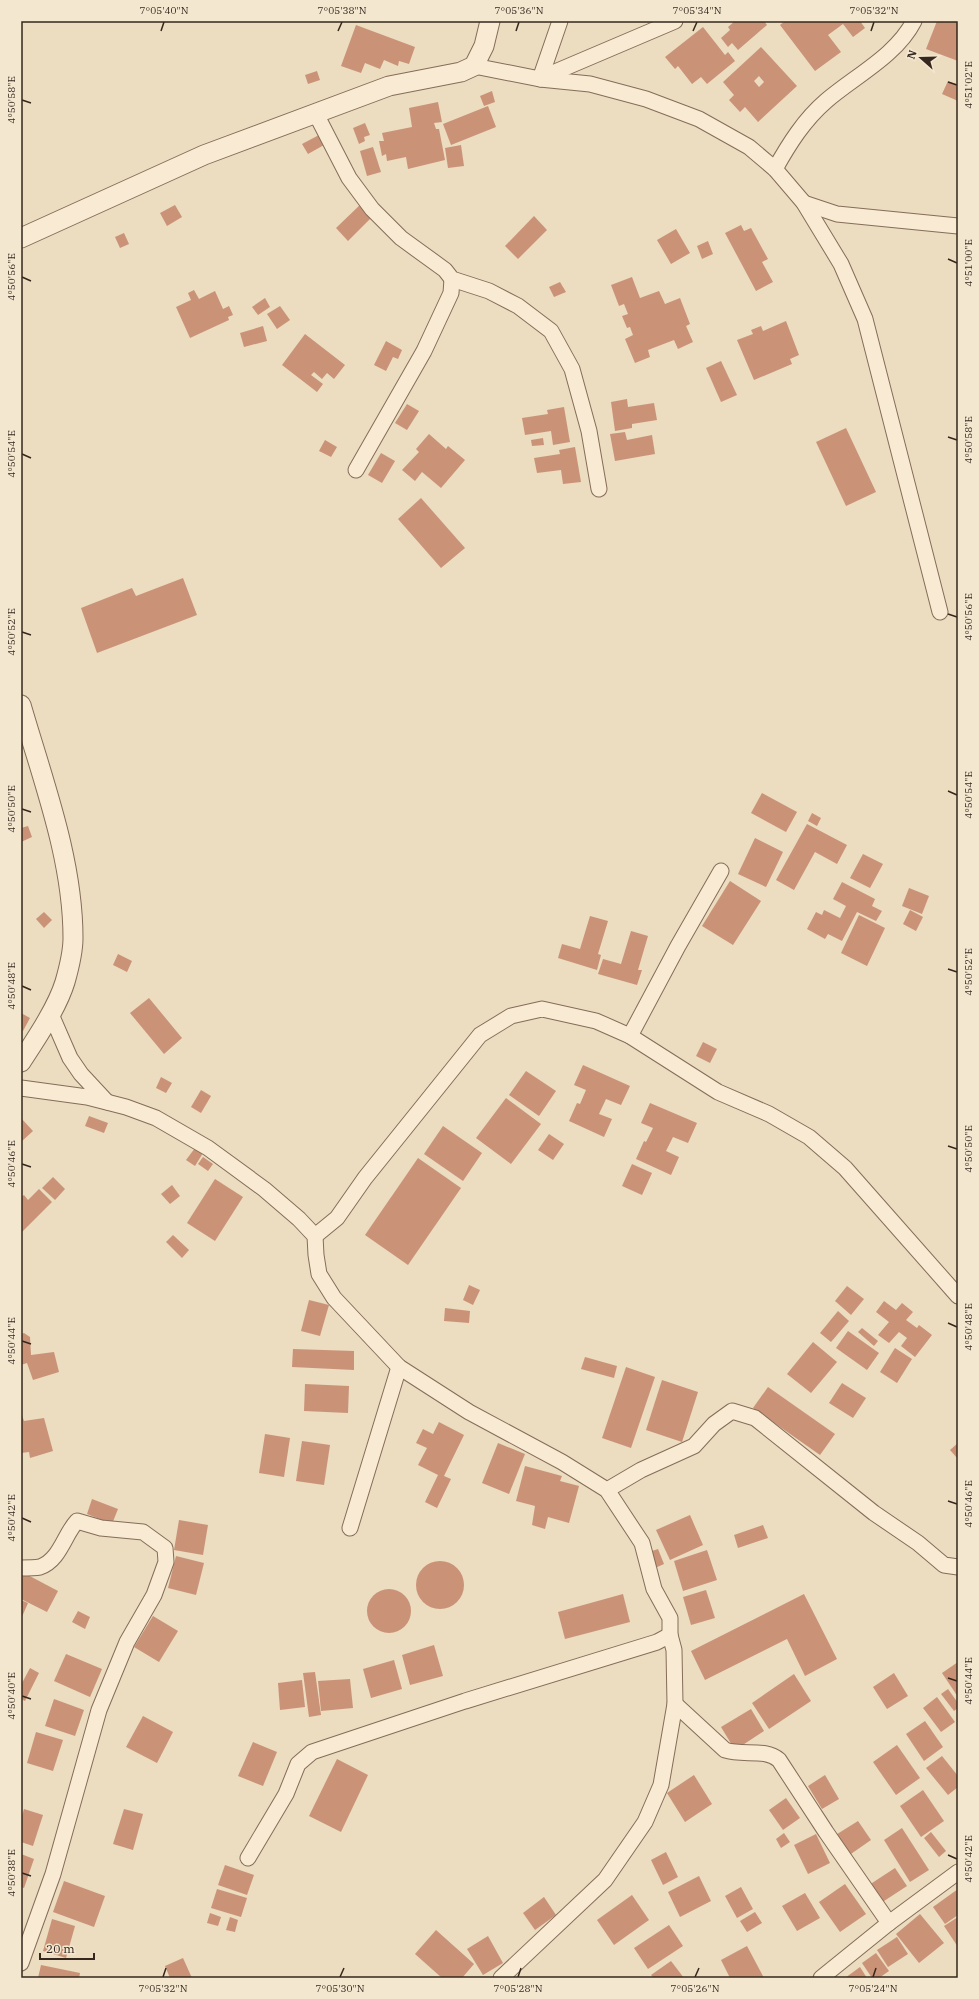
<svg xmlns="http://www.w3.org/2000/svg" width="979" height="1999" font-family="'IBM Plex Serif',serif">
<rect width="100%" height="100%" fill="#ecdcc0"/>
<g fill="#ca9377" fill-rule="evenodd">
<polygon points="735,21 764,21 767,25 738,50 732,43 728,47 721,38 730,30 728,27"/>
<polygon points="785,21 860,21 865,28 853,37 843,24 828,35 841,52 815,71 780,25"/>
<polygon points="937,21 958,22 958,61 926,49"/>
<polygon points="356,25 415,47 409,64 399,61 398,66 384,60 380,69 365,63 361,73 341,66"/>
<polygon points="703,27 725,55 728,52 735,61 707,84 701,77 692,84 678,66 675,69 665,57"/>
<path d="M 761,47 L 797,86 L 758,122 L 745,107 L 740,112 L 729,100 L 734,95 L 723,82 ZM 759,76 L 764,82 L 759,87 L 754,81 Z"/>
<polygon points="317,71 320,80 308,84 305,75"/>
<polygon points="948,81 958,85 958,101 942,94"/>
<polygon points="492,91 495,102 484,106 480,96"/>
<polygon points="438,102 442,122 434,123 436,129 439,129 445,160 408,169 406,157 387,161 386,154 382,156 379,141 384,141 382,133 412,127 409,108"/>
<polygon points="488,106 496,127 451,145 443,124"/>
<polygon points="365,123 370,135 364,137 365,141 359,144 353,128"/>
<polygon points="319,135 324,145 308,154 302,144"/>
<polygon points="461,145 464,166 448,168 445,148"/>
<polygon points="373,147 381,172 367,176 360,151"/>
<polygon points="362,203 374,215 348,241 336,228"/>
<polygon points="175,205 182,217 167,226 160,213"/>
<polygon points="534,216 547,230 518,259 505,246"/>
<polygon points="741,225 744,231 751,228 768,259 762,262 773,282 756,291 725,233"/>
<polygon points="676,229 690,253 671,264 657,240"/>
<polygon points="124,233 129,244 120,248 115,237"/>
<polygon points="708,241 713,254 702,259 697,246"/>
<polygon points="632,277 640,298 659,291 665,304 680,298 690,324 686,326 693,342 678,349 674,340 648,350 650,357 635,363 625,339 633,335 630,327 627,328 622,316 628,314 624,304 619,306 611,285"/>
<polygon points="560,282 566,292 554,297 549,287"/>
<polygon points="194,290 199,299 215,291 223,309 229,306 233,315 228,317 229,320 190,338 176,307 191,300 188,293"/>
<polygon points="265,298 270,307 258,315 252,307"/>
<polygon points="280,306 290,320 277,329 267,314"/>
<polygon points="786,321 799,355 790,359 792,364 754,380 737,340 753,334 751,330 761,326 763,331"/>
<polygon points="263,326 267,341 244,347 240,333"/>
<polygon points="305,334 345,365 334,379 327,373 322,379 314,372 311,375 323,384 317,392 282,365"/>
<polygon points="386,341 402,350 398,359 393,357 386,371 374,365"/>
<polygon points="721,361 737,395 721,402 706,368"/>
<polygon points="627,399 628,407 654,403 657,420 632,424 632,428 615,431 611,402"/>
<polygon points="407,404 419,411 407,430 395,423"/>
<polygon points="564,407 570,442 553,445 551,431 525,435 522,418 548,414 547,410"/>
<polygon points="846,428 876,492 846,506 816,442"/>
<polygon points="625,432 627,440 652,435 655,454 615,461 610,434"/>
<polygon points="429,434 446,449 448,446 465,460 441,488 422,472 415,481 402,470 419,452 416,449"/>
<polygon points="543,438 544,445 532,446 531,440"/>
<polygon points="325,440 337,447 331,457 319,451"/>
<polygon points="575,447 581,482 563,484 561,470 537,473 534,458 560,454 559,450"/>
<polygon points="381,453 395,461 382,483 368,475"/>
<polygon points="421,498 465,548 441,568 398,519"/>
<polygon points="183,578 197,615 97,653 81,608 132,588 136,596"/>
<polygon points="762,793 797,812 786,832 751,813"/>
<polygon points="812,813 821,818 817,826 808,821"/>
<polygon points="807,824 847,845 837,864 815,852 794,890 776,880"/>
<polygon points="28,826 32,837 21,842 21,828"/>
<polygon points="755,838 783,852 766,887 738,874"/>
<polygon points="863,854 883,864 870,888 850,878"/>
<polygon points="730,881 761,901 733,945 702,926"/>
<polygon points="842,882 875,899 872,906 882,911 876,921 857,912 842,941 828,934 825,939 807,929 816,912 822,915 824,910 840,918 846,906 833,899"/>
<polygon points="909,888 929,896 922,914 902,906"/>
<polygon points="910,910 923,917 916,931 903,924"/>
<polygon points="44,912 52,920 44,928 36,919"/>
<polygon points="859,915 885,928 867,966 841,953"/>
<polygon points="590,916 608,921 598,954 601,955 597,970 558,958 562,944 580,949"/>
<polygon points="631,931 648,936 638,970 642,970 637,985 598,974 603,959 621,964"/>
<polygon points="118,954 132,961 127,972 113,965"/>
<polygon points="149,998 182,1038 164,1054 130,1013"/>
<polygon points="21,1013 30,1018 23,1031 21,1030"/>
<polygon points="703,1042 717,1049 710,1063 696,1056"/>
<polygon points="583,1065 630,1086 621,1105 606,1099 599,1114 612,1119 604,1137 569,1121 577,1103 580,1104 586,1090 574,1085"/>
<polygon points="526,1071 556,1091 539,1116 509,1095"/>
<polygon points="161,1077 172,1083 166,1093 156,1088"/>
<polygon points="201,1090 211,1096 201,1113 191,1107"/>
<polygon points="506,1098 541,1124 511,1164 476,1138"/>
<polygon points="650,1103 697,1123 688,1143 673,1137 666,1151 679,1157 671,1175 636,1159 644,1141 646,1142 653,1128 641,1123"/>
<polygon points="89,1116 108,1123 104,1133 85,1126"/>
<polygon points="21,1118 33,1131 21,1142"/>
<polygon points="443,1126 482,1153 463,1181 424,1154"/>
<polygon points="549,1134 564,1144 553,1160 538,1150"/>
<polygon points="195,1148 203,1153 195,1166 186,1160"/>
<polygon points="203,1157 213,1164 208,1171 198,1164"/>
<polygon points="418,1158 461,1188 408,1265 365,1235"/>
<polygon points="632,1164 652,1173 642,1195 622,1186"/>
<polygon points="53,1177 65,1189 55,1200 42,1188"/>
<polygon points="215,1179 243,1197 215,1241 187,1223"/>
<polygon points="172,1185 180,1196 170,1204 161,1194"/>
<polygon points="39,1189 52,1202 22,1232 21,1197 24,1195 28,1200"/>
<polygon points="173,1235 189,1250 182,1258 166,1242"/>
<polygon points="469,1285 480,1290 473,1305 463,1300"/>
<polygon points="847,1286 864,1299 851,1315 835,1301"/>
<polygon points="309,1300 329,1305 320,1336 301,1331"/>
<polygon points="884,1301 896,1310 902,1303 913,1312 906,1320 917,1328 919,1325 932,1335 915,1357 901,1346 907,1338 899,1332 889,1343 878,1335 889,1322 876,1312"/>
<polygon points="445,1308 470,1311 469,1323 444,1321"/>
<polygon points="838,1311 849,1321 831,1342 820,1333"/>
<polygon points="862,1328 878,1341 874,1346 858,1332"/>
<polygon points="848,1331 879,1353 867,1370 836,1348"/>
<polygon points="24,1333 30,1337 31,1355 54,1352 59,1372 33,1380 27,1363 21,1365 21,1334"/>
<polygon points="813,1342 837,1362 811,1393 787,1374"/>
<polygon points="895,1348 912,1359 897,1383 880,1372"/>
<polygon points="293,1349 354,1351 354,1370 292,1367"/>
<polygon points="585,1357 617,1366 614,1378 581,1369"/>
<polygon points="626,1367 655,1377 631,1448 602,1438"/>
<polygon points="662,1380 698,1392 682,1442 646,1430"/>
<polygon points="842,1383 866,1398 853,1418 829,1403"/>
<polygon points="305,1384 349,1386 348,1413 304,1411"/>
<polygon points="768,1387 835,1434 820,1455 753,1408"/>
<polygon points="21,1413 24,1421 44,1418 53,1451 30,1458 29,1452 21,1453"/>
<polygon points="439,1422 464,1435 444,1476 451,1479 437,1508 425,1502 438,1475 418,1465 427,1448 416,1443 423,1429 433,1434"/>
<polygon points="265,1434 290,1438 284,1477 259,1473"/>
<polygon points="302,1441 330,1445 324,1485 296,1481"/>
<polygon points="498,1443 525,1454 509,1494 482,1483"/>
<polygon points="958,1443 958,1459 950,1450"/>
<polygon points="525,1466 562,1476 560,1481 579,1486 569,1523 548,1517 545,1529 532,1525 535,1506 516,1501"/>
<polygon points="92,1499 118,1509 112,1524 87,1514"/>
<polygon points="690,1515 703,1545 670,1560 656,1530"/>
<polygon points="179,1520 208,1525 203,1555 174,1550"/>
<polygon points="763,1525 768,1538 738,1548 734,1535"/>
<polygon points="658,1549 664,1564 655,1568 649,1552"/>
<polygon points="707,1550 717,1580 683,1591 674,1561"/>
<polygon points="176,1556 204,1563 196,1595 168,1588"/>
<circle cx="440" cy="1585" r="24"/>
<polygon points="24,1573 58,1591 47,1612 21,1599 21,1580"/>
<circle cx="389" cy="1611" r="22"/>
<polygon points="706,1590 715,1618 691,1625 683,1597"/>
<polygon points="623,1594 630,1622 565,1639 558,1612"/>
<polygon points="804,1594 837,1659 805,1676 787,1639 705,1680 691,1651"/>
<polygon points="21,1600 28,1603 21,1619"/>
<polygon points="78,1611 90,1617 85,1629 72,1622"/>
<polygon points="153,1616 178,1631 159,1662 134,1647"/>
<polygon points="434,1645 443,1676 410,1685 402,1655"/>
<polygon points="66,1654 102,1669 90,1697 54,1681"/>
<polygon points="394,1660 402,1689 371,1698 363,1669"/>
<polygon points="958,1662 958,1697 942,1673"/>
<polygon points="30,1668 39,1673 25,1701 21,1699 21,1685"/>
<polygon points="315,1672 321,1715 309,1717 303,1673"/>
<polygon points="894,1673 908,1696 887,1709 873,1687"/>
<polygon points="794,1674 811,1701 769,1729 752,1703"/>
<polygon points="350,1679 353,1708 321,1711 318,1681"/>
<polygon points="302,1680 305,1707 280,1710 278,1683"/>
<polygon points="948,1689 958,1703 958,1708 954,1711 941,1694"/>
<polygon points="937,1697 955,1722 941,1732 923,1708"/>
<polygon points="54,1699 84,1710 75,1736 45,1726"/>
<polygon points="751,1709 764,1731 735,1750 721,1727"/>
<polygon points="143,1716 173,1732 157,1763 126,1747"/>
<polygon points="925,1721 943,1747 924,1761 906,1734"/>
<polygon points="36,1732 63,1740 53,1771 27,1763"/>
<polygon points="253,1742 277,1752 263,1786 238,1776"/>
<polygon points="897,1745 920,1778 896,1795 873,1762"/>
<polygon points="942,1756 958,1776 958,1787 948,1795 926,1768"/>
<polygon points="337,1759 368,1775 341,1832 309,1816"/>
<polygon points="694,1775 712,1804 685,1822 667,1793"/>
<polygon points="825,1775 839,1799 822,1809 808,1786"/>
<polygon points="923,1790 944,1821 921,1837 900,1806"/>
<polygon points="786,1798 800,1818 783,1830 769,1810"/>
<polygon points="24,1809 43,1815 33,1846 21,1842 21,1819"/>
<polygon points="124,1809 143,1814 133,1850 113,1844"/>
<polygon points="858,1821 871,1840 848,1856 834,1836"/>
<polygon points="902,1828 929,1870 910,1882 884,1840"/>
<polygon points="931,1832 946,1851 939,1857 924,1838"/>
<polygon points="784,1833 790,1842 781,1848 776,1839"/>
<polygon points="816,1834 830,1863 808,1874 794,1845"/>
<polygon points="666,1852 678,1877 663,1885 651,1860"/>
<polygon points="21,1854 34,1859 24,1888 21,1887"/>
<polygon points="225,1865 254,1875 247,1895 218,1885"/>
<polygon points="895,1868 907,1886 881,1903 869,1885"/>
<polygon points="699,1876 711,1901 680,1917 668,1892"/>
<polygon points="64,1881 105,1896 94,1927 53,1912"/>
<polygon points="845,1884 866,1914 840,1932 819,1902"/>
<polygon points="741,1887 753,1909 737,1918 725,1896"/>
<polygon points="217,1889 247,1898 241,1917 211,1908"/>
<polygon points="958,1889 958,1915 945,1924 933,1907"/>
<polygon points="805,1893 820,1918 797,1931 782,1906"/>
<polygon points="632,1895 649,1920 614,1945 597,1920"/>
<polygon points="544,1897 556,1915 535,1930 523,1913"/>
<polygon points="755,1912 762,1923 747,1932 740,1921"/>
<polygon points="210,1913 221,1917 218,1926 207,1923"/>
<polygon points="920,1914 944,1943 919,1963 896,1934"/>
<polygon points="230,1917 238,1920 235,1932 226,1930"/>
<polygon points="958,1917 958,1947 944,1926"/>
<polygon points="52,1919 75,1926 66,1958 43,1951"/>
<polygon points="669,1925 683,1946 648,1969 634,1948"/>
<polygon points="436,1930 474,1964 462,1978 442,1978 415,1954"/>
<polygon points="488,1936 503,1963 483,1975 467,1949"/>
<polygon points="897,1937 908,1954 888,1967 877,1950"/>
<polygon points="747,1946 764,1978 730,1978 721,1960"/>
<polygon points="876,1953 889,1971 879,1978 872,1978 862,1963"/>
<polygon points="183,1958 192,1978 170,1978 165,1966"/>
<polygon points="671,1961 684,1978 654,1978 651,1975"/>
<polygon points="41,1965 80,1973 79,1978 38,1978"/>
<polygon points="860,1967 867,1978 845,1978"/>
</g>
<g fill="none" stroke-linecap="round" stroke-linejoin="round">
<defs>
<g id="minor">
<polyline points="474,66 540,79 590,84 646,99 699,119 749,147 775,169 804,203 841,264 865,319 940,612"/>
<polyline points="541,78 675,21"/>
<polyline points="540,79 560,21"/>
<polyline points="316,114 349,178 372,209 401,238 445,270 452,279 489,291 518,306 551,331 572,369 589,431 599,489"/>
<path d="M 775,169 C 789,144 804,120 826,101 C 855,76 896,56 914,21"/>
<polyline points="804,203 837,214 958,226"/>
<polyline points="356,470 424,351 451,293 452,279"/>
<polyline points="50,1012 70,1058 81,1074 107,1102"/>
<polyline points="630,1036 678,946 721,871"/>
<polyline points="21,1088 87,1097 126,1107 156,1118 208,1148 264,1189 299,1219 315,1236 316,1255 319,1274 334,1298 399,1367 469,1412 562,1462 607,1490 642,1543 654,1589 670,1618 670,1635 674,1650 675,1704 661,1785 645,1822 605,1880 501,1978"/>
<polyline points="315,1236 337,1218 365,1178 480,1035 511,1016 542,1009 596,1021 630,1036 718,1092 769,1114 809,1137 845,1168 958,1296"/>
<polyline points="607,1490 641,1470 694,1446 714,1424 732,1411 755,1418 874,1513 918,1543 944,1565 958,1567"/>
<polyline points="350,1528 399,1367"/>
<path d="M 21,1568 C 27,1568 34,1568 40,1567 C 60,1560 64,1535 77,1521 L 101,1528 L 143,1532 L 165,1548 L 166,1562 L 154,1595 L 127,1642 L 99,1710 L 53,1874 L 21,1963"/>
<path d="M 675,1704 L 725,1750 C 743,1756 765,1748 779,1760 L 826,1832 L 889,1923"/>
<polyline points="248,1858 286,1794 298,1764 312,1752 465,1701 657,1642 670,1635"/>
<polyline points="821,1978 889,1923 958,1872"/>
</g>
<g id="tertiary">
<polyline points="21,238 204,155 389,86 461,72 474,66 484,46 490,21"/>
<path d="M 21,705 C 43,781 73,859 73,938 C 73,952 69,968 65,982 C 57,1008 36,1039 21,1062"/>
</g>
</defs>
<use href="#minor" stroke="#856d59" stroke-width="17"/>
<use href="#tertiary" stroke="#856d59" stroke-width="21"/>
<use href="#minor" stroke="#f8ead3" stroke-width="15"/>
<use href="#tertiary" stroke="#f8ead3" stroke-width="19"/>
</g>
<path fill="none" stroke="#35271d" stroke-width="1.5" d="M 161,31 L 164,22M 338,31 L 342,22M 516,31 L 519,22M 693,31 L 697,22M 871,31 L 874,22M 948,82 L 957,85M 22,100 L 31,103M 948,259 L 957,263M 22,277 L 31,281M 948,437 L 957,440M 22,454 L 31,458M 948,614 L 957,617M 22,632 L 31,635M 948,791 L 957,795M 22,809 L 31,812M 948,969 L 957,972M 22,986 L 31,990M 948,1146 L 957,1149M 22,1164 L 31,1167M 948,1323 L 957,1327M 22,1341 L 31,1344M 948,1501 L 957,1504M 22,1518 L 31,1522M 948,1678 L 957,1681M 22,1696 L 31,1699M 948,1855 L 957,1859M 22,1873 L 31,1876M 163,1977 L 166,1968M 340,1977 L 344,1968M 518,1977 L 521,1968M 695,1977 L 699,1968M 873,1977 L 876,1968"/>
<rect width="979" height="1999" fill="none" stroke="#f4e7d0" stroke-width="44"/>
<g transform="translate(921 58) rotate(290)" stroke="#f4e7d0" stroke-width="3" paint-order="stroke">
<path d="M0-3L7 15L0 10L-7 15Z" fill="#35271d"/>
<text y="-6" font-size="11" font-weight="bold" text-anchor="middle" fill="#35271d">N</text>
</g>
<path d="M40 1953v6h54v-6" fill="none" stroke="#35271d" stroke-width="2"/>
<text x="46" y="1953" font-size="12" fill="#35271d" stroke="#f4e7d0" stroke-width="3" paint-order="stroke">20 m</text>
<rect x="22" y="22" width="935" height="1955" fill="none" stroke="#35271d" stroke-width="1.5"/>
<g font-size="10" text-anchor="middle" fill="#35271d">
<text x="164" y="14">7°05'40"N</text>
<text x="342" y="14">7°05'38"N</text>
<text x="519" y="14">7°05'36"N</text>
<text x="697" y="14">7°05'34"N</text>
<text x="874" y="14">7°05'32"N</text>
<text transform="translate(968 85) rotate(-90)" y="4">4°51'02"E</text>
<text transform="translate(11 100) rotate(-90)" y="4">4°50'58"E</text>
<text transform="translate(968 263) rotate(-90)" y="4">4°51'00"E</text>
<text transform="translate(11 277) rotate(-90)" y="4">4°50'56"E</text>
<text transform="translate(968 440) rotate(-90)" y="4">4°50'58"E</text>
<text transform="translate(11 454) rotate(-90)" y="4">4°50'54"E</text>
<text transform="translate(968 617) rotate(-90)" y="4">4°50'56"E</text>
<text transform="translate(11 632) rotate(-90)" y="4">4°50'52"E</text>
<text transform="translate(968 795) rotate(-90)" y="4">4°50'54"E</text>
<text transform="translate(11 809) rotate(-90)" y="4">4°50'50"E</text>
<text transform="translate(968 972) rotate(-90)" y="4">4°50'52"E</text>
<text transform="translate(11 986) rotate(-90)" y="4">4°50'48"E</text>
<text transform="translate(968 1149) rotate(-90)" y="4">4°50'50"E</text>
<text transform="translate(11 1164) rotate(-90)" y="4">4°50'46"E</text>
<text transform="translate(968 1327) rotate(-90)" y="4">4°50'48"E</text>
<text transform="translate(11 1341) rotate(-90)" y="4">4°50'44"E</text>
<text transform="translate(968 1504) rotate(-90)" y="4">4°50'46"E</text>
<text transform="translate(11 1518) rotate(-90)" y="4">4°50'42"E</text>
<text transform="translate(968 1681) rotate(-90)" y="4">4°50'44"E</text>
<text transform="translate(11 1696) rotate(-90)" y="4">4°50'40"E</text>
<text transform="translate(968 1859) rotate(-90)" y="4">4°50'42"E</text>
<text transform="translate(11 1873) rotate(-90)" y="4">4°50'38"E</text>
<text x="163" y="1992">7°05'32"N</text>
<text x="340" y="1992">7°05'30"N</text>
<text x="518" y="1992">7°05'28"N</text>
<text x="695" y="1992">7°05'26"N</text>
<text x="873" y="1992">7°05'24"N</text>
</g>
</svg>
